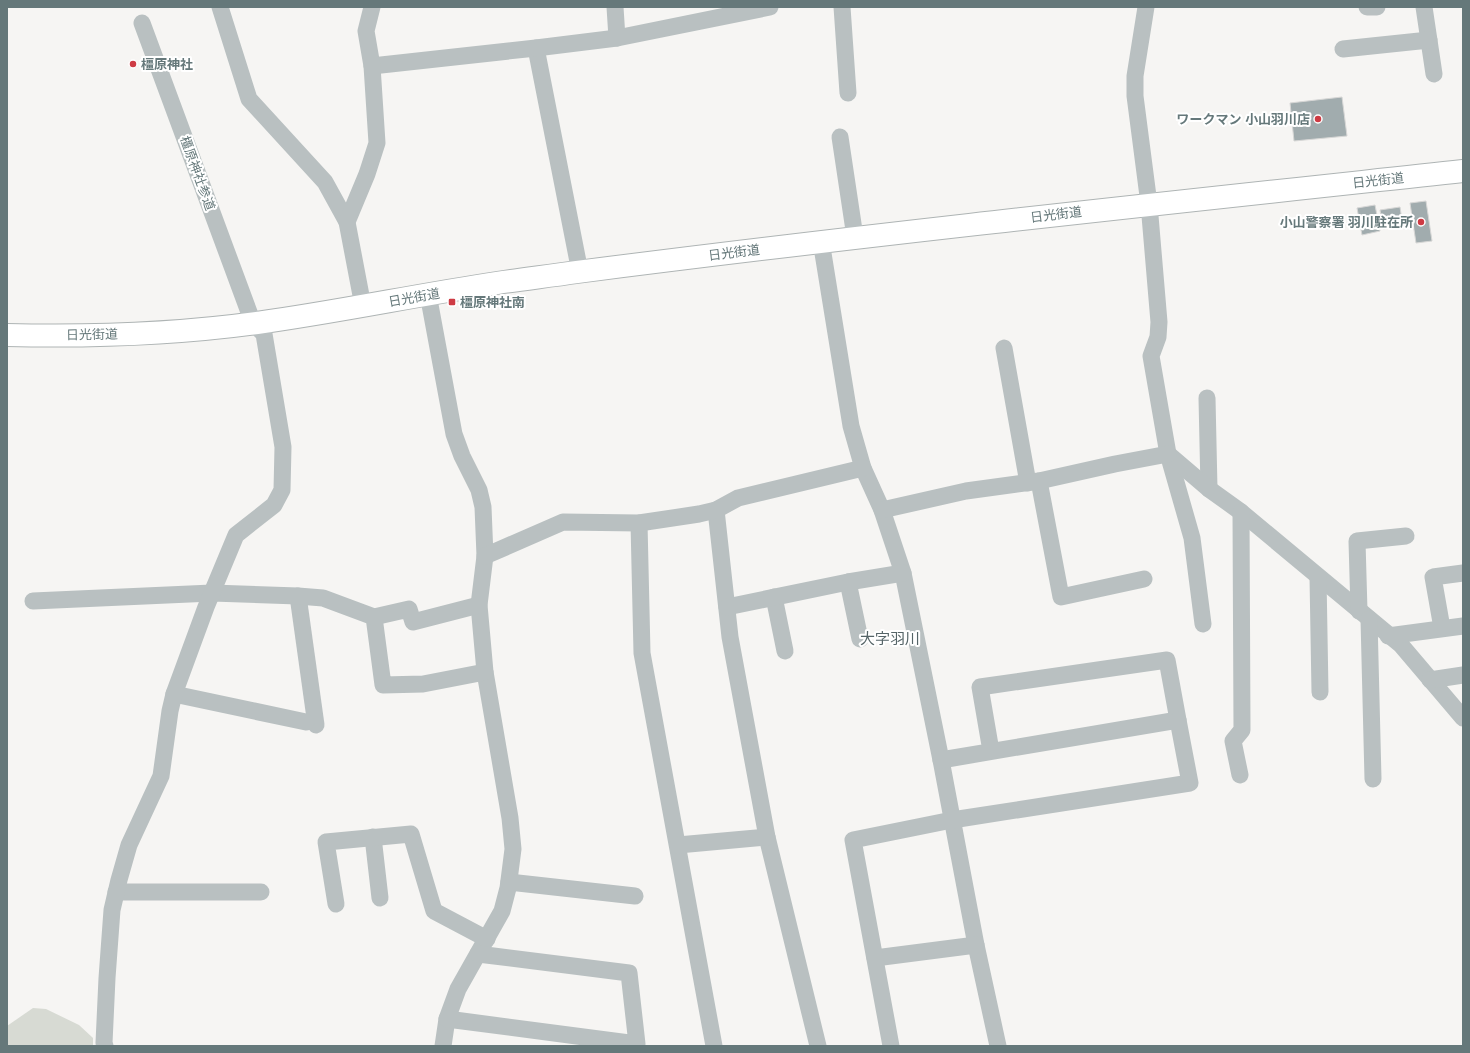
<svg xmlns="http://www.w3.org/2000/svg" width="1470" height="1053" font-family="Arial,'Noto Sans JP',sans-serif">
<rect width="100%" height="100%" fill="#f6f5f3"/>
<polygon fill="#d7dad3" points="33,1008 46,1009 79,1025 93,1038 93,1046 7,1046 7,1026"/>
<g fill="#a1acae" stroke="#d7d7d6">
<polygon points="1342,97 1347,136 1294,141 1290,103"/>
<polygon points="1426,201 1432,241 1416,243 1410,203"/>
<polygon points="1375,205 1380,231 1362,235 1357,208"/>
<polygon points="1400,207 1403,227 1383,229 1380,210"/>
</g>
<g fill="none" stroke-linecap="round" stroke-linejoin="round">
<defs>
<path id="highway" d="M 7,335 C 89,337 176,334 257,323 C 337,312 417,295 497,283 C 524,279 550,276 577,272 C 872,234 1167,203 1463,171"/>
</defs>
<use href="#highway" stroke="#aeb4b4" stroke-width="24"/>
<g stroke="#b9c0c1" stroke-width="17">
<polyline points="220,7 249,99 325,182 347,222"/>
<polyline points="615,7 617,38"/>
<polyline points="842,7 848,93"/>
<polyline points="1146,7 1135,76 1135,96 1149,204 1159,322 1158,337 1151,356 1168,454 1192,538 1203,624"/>
<polyline points="1367,7 1377,7"/>
<polyline points="1424,7 1434,74"/>
<polyline points="536,48 580,272"/>
<polyline points="1343,49 1429,40"/>
<polyline points="372,66 536,48 617,38 770,7"/>
<polyline points="840,137 855,237"/>
<polyline points="821,241 851,426 863,468 882,510 903,573 941,760 976,945 998,1046"/>
<polyline points="428,294 454,434 462,456 479,490 483,507 485,556 479,605 485,672 510,818 513,849 508,888 502,911 458,989 447,1019 443,1046"/>
<polyline points="363,306 347,222 367,174 377,143 372,66 366,31 372,7"/>
<polyline points="1004,348 1028,483"/>
<polyline points="1207,398 1209,489"/>
<polyline points="1168,454 1209,489 1241,512 1401,645 1463,718"/>
<polyline points="1039,481 1061,597 1144,579"/>
<polyline points="716,510 730,637 767,837 818,1046"/>
<polyline points="882,510 966,491 1039,481 1115,464 1168,454"/>
<polyline points="639,523 642,653 714,1046"/>
<polyline points="485,556 563,522 639,523 699,514 716,510 738,498 863,468"/>
<polyline points="1318,577 1320,692"/>
<polyline points="848,582 860,639"/>
<polyline points="298,596 316,725"/>
<polyline points="774,597 785,651"/>
<polyline points="33,601 212,593 298,596 323,598 374,617 383,685 423,684 485,672"/>
<polyline points="727,607 848,582 903,573"/>
<polyline points="1359,611 1357,541 1406,536"/>
<polyline points="374,617 409,609 413,622 479,605"/>
<polyline points="1369,619 1373,779"/>
<polyline points="1442,628 1433,577 1463,573"/>
<polyline points="1388,636 1463,626"/>
<polyline points="1430,680 1463,675"/>
<polyline points="174,694 306,722"/>
<polyline points="941,760 1178,720 1167,660 980,687 991,751"/>
<polyline points="1240,775 1233,741 1242,730 1241,512"/>
<polyline points="373,837 380,898"/>
<polyline points="678,845 767,837"/>
<polyline points="509,882 635,896"/>
<polyline points="116,892 261,892"/>
<polyline points="336,904 326,842 411,834 434,911 487,939"/>
<polyline points="875,958 976,945"/>
<polyline points="447,1019 637,1044 629,973 478,954"/>
<polyline points="105,1046 104,1043 107,978 112,910 119,880 129,845 161,776 170,711 174,694 206,607 236,535 274,505 282,490 283,447 264,334 253,323 142,23"/>
<polyline points="891,1046 853,840 952,820 1190,783 1178,720"/>
</g>
<use href="#highway" stroke="#fff" stroke-width="22"/>
</g>
<g fill="#ce3b44" stroke="#fff" stroke-width="1.5">
<circle cx="133" cy="64" r="4"/>
<circle cx="1318" cy="119" r="4"/>
<circle cx="1421" cy="222" r="4"/>
<rect x="448" y="298" width="8" height="8" rx="2"/>
</g>
<g text-anchor="middle" stroke-width="4" stroke-linejoin="round" paint-order="stroke">
<g font-size="13" font-weight="bold" fill="#65787a" stroke="#fff" text-anchor="start">
<text x="141" y="69">橿原神社</text>
<text x="1310" y="124" text-anchor="end">ワークマン 小山羽川店</text>
<text x="1413" y="227" text-anchor="end">小山警察署 羽川駐在所</text>
<text x="460" y="307">橿原神社南</text>
</g>
<g font-size="13" fill="#65787a" stroke="#fff">
<text transform="translate(198 173) rotate(70)" y="5">橿原神社参道</text>
<text transform="translate(1378 180) rotate(-6)" y="5">日光街道</text>
<text transform="translate(1056 214) rotate(-7)" y="5">日光街道</text>
<text transform="translate(734 252) rotate(-7)" y="5">日光街道</text>
<text transform="translate(414 297) rotate(-10)" y="5">日光街道</text>
<text transform="translate(92 334) rotate(-1)" y="5">日光街道</text>
</g>
<g font-size="15" fill="#556467" stroke="#fff">
<text x="890" y="644">大字羽川</text>
</g>
</g>
<rect width="1470" height="1053" fill="none" stroke="#65787a" stroke-width="16"/>
</svg>
